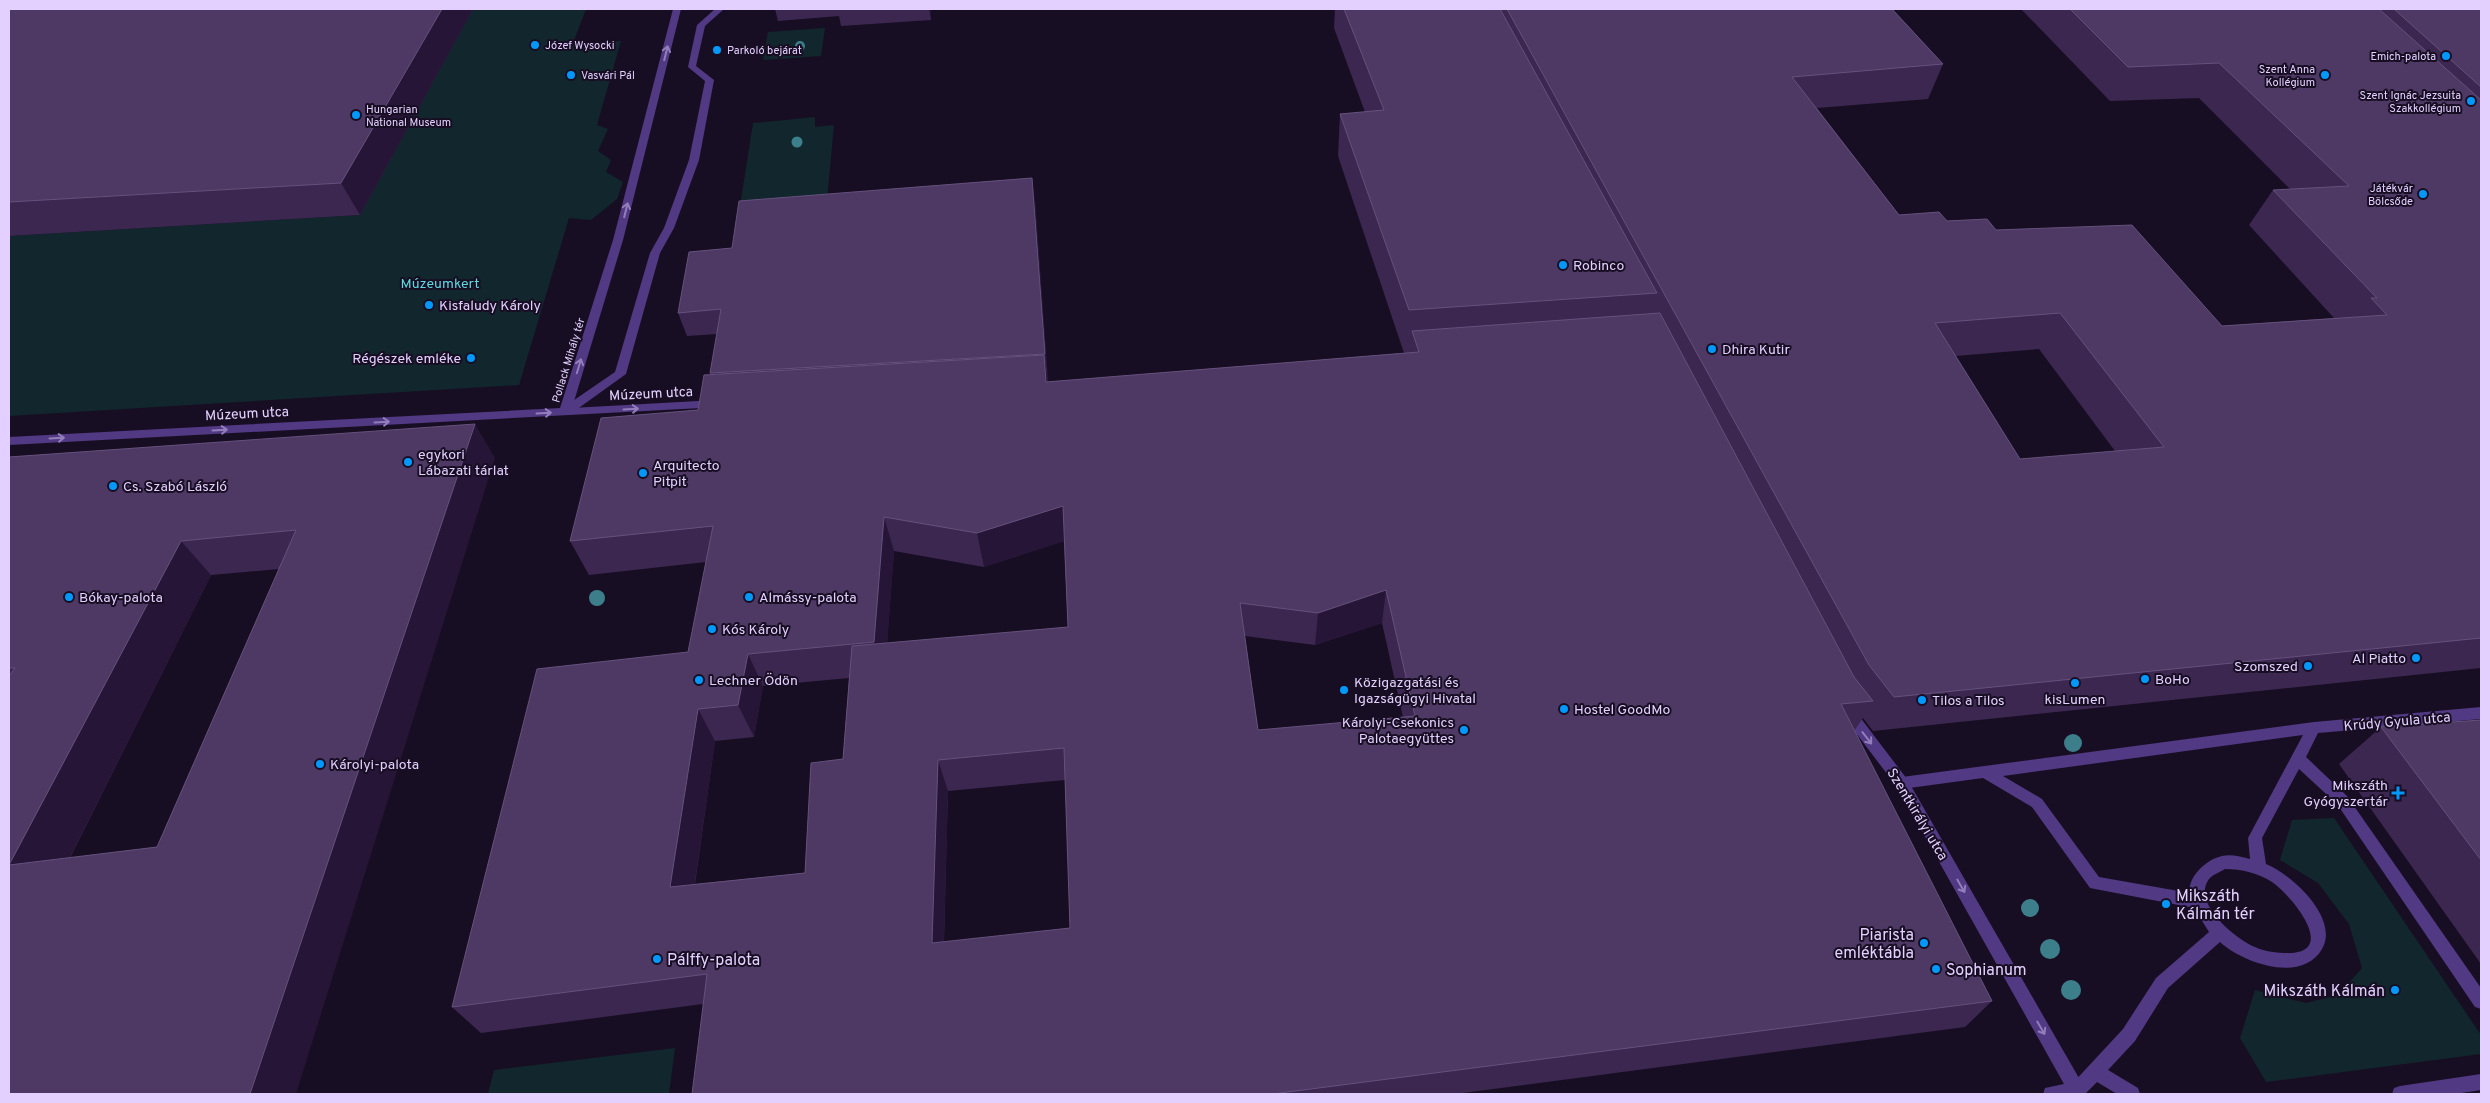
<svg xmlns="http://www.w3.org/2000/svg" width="2490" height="1103" font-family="Overpass,sans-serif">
<rect width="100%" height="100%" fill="#180e23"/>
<g fill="#11262d">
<polygon points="473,9 586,9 573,43 621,41 597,125 608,129 598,151 611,160 606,172 623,182 617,199 591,220 569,218 519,385 9,416 9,236 359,215"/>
<polygon points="825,28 821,56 763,60 768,32"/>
<polygon points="815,117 815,127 834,125 826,211 738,219 753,123"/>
<polygon points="2334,818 2481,1035 2481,1054 2266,1082 2240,1038 2255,990 2306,1003 2338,995 2362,968 2349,924 2318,883 2280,860 2292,820"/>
<polygon points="675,1048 669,1094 488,1094 494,1070"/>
</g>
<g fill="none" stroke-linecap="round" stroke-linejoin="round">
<g fill="#513983" fill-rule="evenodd">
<polygon points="715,9 724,9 705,26 696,66 714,80 699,160 674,228 660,253 626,374 569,415 561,415 559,412 561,409 615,372 650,253 664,228 689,160 705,81 688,67 697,25"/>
<path d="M 2481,707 L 2481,719 L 2318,733 L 2306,757 L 2347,796 L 2481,988 L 2481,1009 L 2475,1007 L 2337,804 L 2299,769 L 2262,838 L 2266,864 C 2291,874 2340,918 2322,949 C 2302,984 2243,963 2220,942 L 2168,988 L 2135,1041 L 2108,1070 L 2138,1088 L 2140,1094 L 2117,1094 L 2097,1082 L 2085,1094 L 2070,1094 L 2069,1091 L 2071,1085 L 2123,1029 L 2156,978 L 2209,932 L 2194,908 L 2090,888 L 2032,807 L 1983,778 L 1902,789 L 1897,787 L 1895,783 L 1897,779 L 1902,777 L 2314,722 ZM 2303,735 L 2248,838 L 2250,859 C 2242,857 2231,854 2222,856 C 2207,859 2187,877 2190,893 L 2099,877 L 2042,799 L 2003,776 ZM 2225,869 C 2242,869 2258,873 2272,882 C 2290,894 2339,952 2289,953 C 2277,953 2266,952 2255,947 C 2236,939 2191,903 2209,879 C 2212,875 2220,872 2225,869 Z"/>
<polygon points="2481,1074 2481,1090 2455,1094 2392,1094 2394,1088 2400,1086"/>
</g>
<g fill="#513983" fill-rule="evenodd">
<polygon points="673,9 681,9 623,240 572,408 716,400 722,404 720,407 9,445 9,437 560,408 613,240"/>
<polygon points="1848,706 1853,708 1907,779 2083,1085 2085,1091 2084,1094 2043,1094 2045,1088 2064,1084 1897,787 1843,716 1841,712 1843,708"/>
</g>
</g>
<g fill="#3d7e8b">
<circle cx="800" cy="46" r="5"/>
<circle cx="797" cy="142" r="5.5"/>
<circle cx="597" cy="598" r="8"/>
<circle cx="2073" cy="743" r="9"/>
<circle cx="2030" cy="908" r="9"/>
<circle cx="2050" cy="949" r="10"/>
<circle cx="2071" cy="990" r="10"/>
</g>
<g fill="#3c2751" fill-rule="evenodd">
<polygon points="9,9 473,9 360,215 9,236"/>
<polygon points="775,9 931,9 931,20 841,26 839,16 778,21"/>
<path d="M 1335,9 L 1892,9 L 1943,64 L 1928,99 L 1817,108 L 1899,215 L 1947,221 L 1996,230 L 2222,326 L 2334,318 L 2249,225 L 2273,190 L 2290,189 L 2199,98 L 2110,101 L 2021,9 L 2481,9 L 2481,668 L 1873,731 L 1863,718 L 1854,731 L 1992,1001 L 1965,1027 L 1455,1094 L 692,1094 L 703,1004 L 481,1033 L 452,1007 L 688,652 L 706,562 L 589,575 L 570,541 L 698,410 L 711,375 L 710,373 L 717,334 L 687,336 L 678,313 L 732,248 L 1035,201 L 1048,382 L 1404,353 L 1338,156 L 1340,114 L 1365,112 L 1334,28 ZM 2039,349 L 2115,451 L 2020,459 L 1955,356 ZM 1064,541 L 1068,627 L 887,643 L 894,551 L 984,567 ZM 1382,623 L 1403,717 L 1258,730 L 1245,636 L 1315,645 ZM 849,678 L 843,759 L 805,873 L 695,884 L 715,741 L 754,737 L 763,686 ZM 1065,780 L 1070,928 L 944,942 L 948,791 Z"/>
<path d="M 9,457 L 495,458 L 9,1094 ZM 279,569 L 157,847 L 70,858 L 211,575 Z"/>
<polygon points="2481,720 2481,964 2339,764 2381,727"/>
</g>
<g fill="#261537">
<polygon points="442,9 473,9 360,215 341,183"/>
<polygon points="929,9 931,9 931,20"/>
<polygon points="1032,178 1035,201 1048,378 1045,354"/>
<polygon points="1044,355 1049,390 1046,382"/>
<polygon points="475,424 495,458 296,1094 250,1094"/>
<polygon points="1063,506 1068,540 984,567 977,533"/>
<polygon points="884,517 894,551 885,674 874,642"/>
<polygon points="181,541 211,575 51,895 9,866"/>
<polygon points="1386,590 1382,623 1315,645 1318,613"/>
<polygon points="748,654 763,686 754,737 738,705"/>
<polygon points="698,709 715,741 690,916 670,887"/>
<polygon points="938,760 948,791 943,971 932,943"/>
</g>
<g fill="#4e3964" stroke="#65517c" fill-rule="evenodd">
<polygon points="9,9 442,9 341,183 9,202"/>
<polygon points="1344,9 1500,9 1657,293 1409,310 1340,114 1384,110"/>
<path d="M 1507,9 L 1892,9 L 1943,64 L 1792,77 L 1899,215 L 1939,212 L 1947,221 L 1987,219 L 1996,230 L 2132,225 L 2222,326 L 2387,315 L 2371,298 L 2377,298 L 2273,190 L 2349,186 L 2219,63 L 2128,67 L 2070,9 L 2379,9 L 2481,100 L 2481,638 L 1894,697 L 1869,665 ZM 2060,313 L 2164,447 L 2020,459 L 1935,323 Z"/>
<polygon points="2394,9 2481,9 2481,87"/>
<polygon points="1032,178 1045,354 710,373 721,309 678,313 689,252 732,248 739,201"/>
<path d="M 1660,313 L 1854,677 L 1873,701 L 1841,704 L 1992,1001 L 1272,1094 L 692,1094 L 707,974 L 452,1007 L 537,669 L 688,652 L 713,526 L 570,541 L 601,418 L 698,410 L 704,375 L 1044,355 L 1046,382 L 1419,352 L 1412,331 ZM 1063,506 L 1068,627 L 852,646 L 843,759 L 811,763 L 805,873 L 670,887 L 698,709 L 738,705 L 748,654 L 874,642 L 884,517 L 977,533 ZM 1386,590 L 1415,716 L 1258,730 L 1240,603 L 1318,613 ZM 1064,748 L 1070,928 L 932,943 L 938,760 Z"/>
<polygon points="475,424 250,1094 9,1094 9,865 157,847 296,530 181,541 9,865 9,676 15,668 9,668 9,457"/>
<polygon points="2481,720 2481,860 2381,727"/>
</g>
<defs><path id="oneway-shaft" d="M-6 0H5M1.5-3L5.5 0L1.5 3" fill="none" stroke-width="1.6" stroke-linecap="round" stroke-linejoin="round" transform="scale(1.25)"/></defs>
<g stroke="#937dbb">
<use href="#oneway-shaft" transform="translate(666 53) rotate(-76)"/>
<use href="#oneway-shaft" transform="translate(626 210) rotate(-76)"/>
<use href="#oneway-shaft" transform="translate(579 366) rotate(-73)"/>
<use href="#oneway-shaft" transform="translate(631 409) rotate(-3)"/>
<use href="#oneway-shaft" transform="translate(544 413) rotate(-3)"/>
<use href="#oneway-shaft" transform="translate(382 422) rotate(-3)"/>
<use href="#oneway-shaft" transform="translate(220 430) rotate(-3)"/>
<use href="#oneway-shaft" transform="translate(57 438) rotate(-3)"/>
<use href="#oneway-shaft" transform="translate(1867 738) rotate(52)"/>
<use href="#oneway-shaft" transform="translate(1961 886) rotate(60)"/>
<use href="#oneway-shaft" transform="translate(2041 1028) rotate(60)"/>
</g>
<g fill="#0099fb" stroke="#180e23" stroke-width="2">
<circle cx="535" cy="45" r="5"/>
<circle cx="717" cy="50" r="5"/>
<circle cx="2446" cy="56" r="5"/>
<circle cx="571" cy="75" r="5"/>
<circle cx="2325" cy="75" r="5"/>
<circle cx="2471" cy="101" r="5"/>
<circle cx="356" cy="115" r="5"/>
<circle cx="2423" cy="194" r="5"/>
<circle cx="1563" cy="265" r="5"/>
<circle cx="429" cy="305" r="5"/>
<circle cx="1712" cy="349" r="5"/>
<circle cx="471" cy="358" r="5"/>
<circle cx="408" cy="462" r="5"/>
<circle cx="643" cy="473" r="5"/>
<circle cx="113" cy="486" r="5"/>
<circle cx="69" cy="597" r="5"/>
<circle cx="749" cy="597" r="5"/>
<circle cx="712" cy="629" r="5"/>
<circle cx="2416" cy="658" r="5"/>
<circle cx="2308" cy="666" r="5"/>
<circle cx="2145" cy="679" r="5"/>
<circle cx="699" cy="680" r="5"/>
<circle cx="2075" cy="683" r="5"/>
<circle cx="1344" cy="690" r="5"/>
<circle cx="1922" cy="700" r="5"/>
<circle cx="1564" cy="709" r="5"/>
<circle cx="1464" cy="730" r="5"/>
<circle cx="320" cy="764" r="5"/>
<path d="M2395.5 785.5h5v5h5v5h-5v5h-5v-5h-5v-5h5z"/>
<circle cx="2166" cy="904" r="5"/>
<circle cx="1924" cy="943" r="5"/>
<circle cx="657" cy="959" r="5"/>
<circle cx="1936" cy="969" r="5"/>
<circle cx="2395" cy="990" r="5"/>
</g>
<g text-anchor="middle" stroke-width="4" stroke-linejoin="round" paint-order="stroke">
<g font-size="11" fill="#e3d0ff" stroke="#180e23" text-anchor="start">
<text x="545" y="49">Józef Wysocki</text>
<text x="727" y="54">Parkoló bejárat</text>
<text x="2436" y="60" text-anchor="end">Emich-palota</text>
<text x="2315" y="73" text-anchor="end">Szent Anna<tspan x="2315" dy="13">Kollégium</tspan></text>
<text x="581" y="79">Vasvári Pál</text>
<text x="2461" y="99" text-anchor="end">Szent Ignác Jezsuita<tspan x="2461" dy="13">Szakkollégium</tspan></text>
<text x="366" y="113">Hungarian<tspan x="366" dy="13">National Museum</tspan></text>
<text x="2413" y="192" text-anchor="end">Játékvár<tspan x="2413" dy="13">Bölcsőde</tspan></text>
</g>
<g font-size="11" fill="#e3d0ff" stroke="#180e23">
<text transform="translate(568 360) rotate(-73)" y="4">Pollack Mihály tér</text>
</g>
<g font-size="14" fill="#e3d0ff" stroke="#180e23" text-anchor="start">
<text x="1573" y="270">Robinco</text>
<text x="439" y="310">Kisfaludy Károly</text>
<text x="1722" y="354">Dhira Kutir</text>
<text x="461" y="363" text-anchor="end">Régészek emléke</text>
<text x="418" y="459">egykori<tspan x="418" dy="16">Lábazati tárlat</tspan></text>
<text x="653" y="470">Arquitecto<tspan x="653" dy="16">Pitpit</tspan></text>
<text x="123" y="491">Cs. Szabó László</text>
<text x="79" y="602">Bókay-palota</text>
<text x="759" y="602">Almássy-palota</text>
<text x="722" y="634">Kós Károly</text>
<text x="2406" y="663" text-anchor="end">Al Piatto</text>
<text x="2298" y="671" text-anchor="end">Szomszed</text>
<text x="2155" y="684">BoHo</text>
<text x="709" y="685">Lechner Ödön</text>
<text x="1354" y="687">Közigazgatási és<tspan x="1354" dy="16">Igazságügyi Hivatal</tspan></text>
<text x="2075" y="704" text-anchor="middle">kisLumen</text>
<text x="1932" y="705">Tilos a Tilos</text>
<text x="1574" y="714">Hostel GoodMo</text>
<text x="1454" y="727" text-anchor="end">Károlyi-Csekonics<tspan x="1454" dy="16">Palotaegyüttes</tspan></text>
<text x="330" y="769">Károlyi-palota</text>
<text x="2388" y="790" text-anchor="end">Mikszáth<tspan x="2388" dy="16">Gyógyszertár</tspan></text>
</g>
<g font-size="14" fill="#5bdae0" stroke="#180e23">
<text x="440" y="288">Múzeumkert</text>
</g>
<g font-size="14" fill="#e3d0ff" stroke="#180e23">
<text transform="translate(651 393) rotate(-3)" y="5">Múzeum utca</text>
<text transform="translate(247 413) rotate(-3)" y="5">Múzeum utca</text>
<text transform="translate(2397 721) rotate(-5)" y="5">Krúdy Gyula utca</text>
<text transform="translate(1918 814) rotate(59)" y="5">Szentkirályi utca</text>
</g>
<g font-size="16" fill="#e3d0ff" stroke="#180e23" text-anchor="start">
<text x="2176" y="901">Mikszáth<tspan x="2176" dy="18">Kálmán tér</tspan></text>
<text x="1914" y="940" text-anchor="end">Piarista<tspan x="1914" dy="18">emléktábla</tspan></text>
<text x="667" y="965">Pálffy-palota</text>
<text x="1946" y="975">Sophianum</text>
<text x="2385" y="996" text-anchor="end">Mikszáth Kálmán</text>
</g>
</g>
<rect width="2490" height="1103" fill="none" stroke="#e3d0ff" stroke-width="20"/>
</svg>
